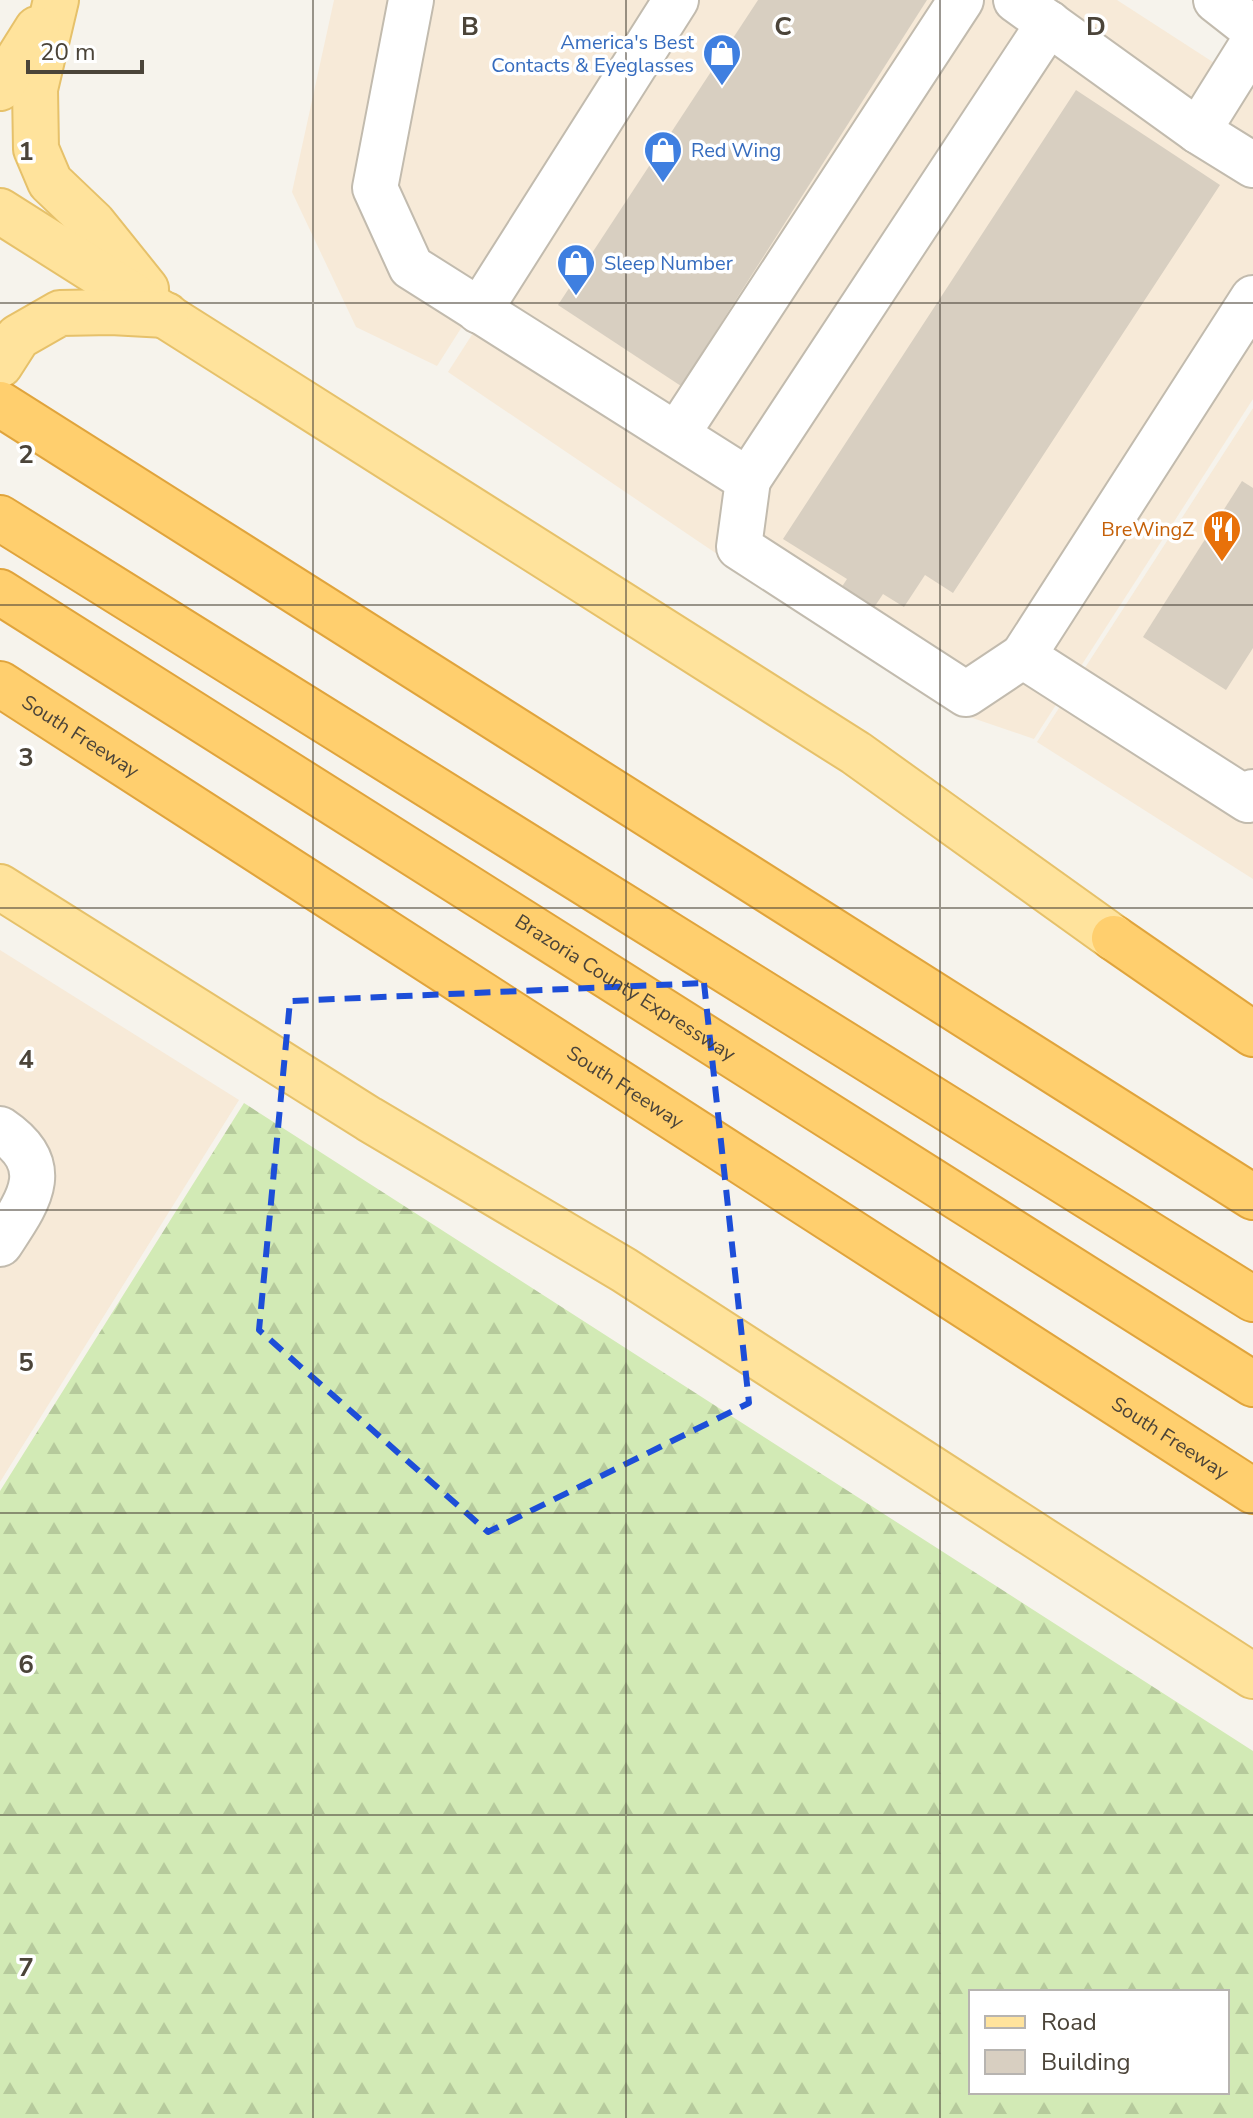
<svg xmlns="http://www.w3.org/2000/svg" width="1253" height="2118" font-family="'Nunito Sans',sans-serif">
<defs>
<pattern id="forest-firs" width="22" height="20" patternUnits="userSpaceOnUse" patternTransform="scale(2)"><rect width="22" height="20" fill="#d2eab5"/><path d="M5 1l3.5 6h-7zM16 11l3.5 6h-7z" fill="#b6ca9c"/></pattern>
</defs>
<rect width="100%" height="100%" fill="#f6f3ec"/>
<g fill="#f7ead8">
<polygon points="334,0 670,0 437,366 356,327 292,192"/>
<polygon points="687,0 1117,0 1253,88 1253,399 1034,739 946,709 448,372"/>
<polygon points="1253,408 1253,879 1037,742"/>
<polygon points="0,950 239,1100 0,1482"/>
</g>
<path fill="url(#forest-firs)" fill-rule="evenodd" d="M 244,1103 L 1253,1751 L 1253,2118 L 0,2118 L 0,1491 ZM 971,1992 L 1227,1992 L 1227,2092 L 971,2092 Z"/>
<g fill="#d8cfc1">
<polygon points="758,0 927,0 681,386 558,305"/>
<polygon points="1076,90 1220,185 953,593 925,575 904,607 883,594 869,615 837,594 847,579 783,539"/>
<polygon points="1242,481 1253,488 1253,648 1226,690 1143,637"/>
</g>
<g fill="none" stroke-linecap="round" stroke-linejoin="round">
<defs>
<g id="minor">
<polyline points="411,0 375,188 411,267 748,480 739,547 966,694 1023,656 1248,800 1253,792"/>
<polyline points="1016,0 1198,131 1253,165"/>
<polyline points="1216,0 1253,29"/>
<polyline points="1198,131 1253,43"/>
<polyline points="479,311 676,0"/>
<polyline points="677,434 961,0"/>
<polyline points="748,480 1049,23"/>
<polyline points="1023,656 1253,298"/>
<path d="M 0,1129 C 55,1166 29,1200 0,1244"/>
</g>
<g id="major">
<polyline points="56,0 35,89 36,149 50,182 93,223 146,289"/>
<polyline points="0,88 37,29"/>
<polyline points="0,211 856,753 1114,938"/>
<polyline points="0,365 18,337 60,313 111,312 166,315"/>
<polyline points="0,887 369,1119 624,1270 1253,1676"/>
</g>
<g id="highway">
<polyline points="0,404 1253,1197"/>
<polyline points="0,518 1253,1299"/>
<path id="s1" d="M 0,592 L 1253,1384"/>
<path id="s2" d="M 0,684 L 1253,1491"/>
<polyline points="1114,938 1253,1034"/>
</g>
</defs>
<use href="#minor" stroke="#c2bbae" stroke-width="48"/>
<use href="#major" stroke="#e6c16a" stroke-width="48"/>
<use href="#highway" stroke="#e0a43c" stroke-width="48"/>
<use href="#minor" stroke="#fff" stroke-width="44"/>
<use href="#major" stroke="#ffe39c" stroke-width="44"/>
<use href="#highway" stroke="#ffcf6e" stroke-width="44"/>
</g>
<path fill="none" stroke="#1d4ed8" stroke-width="6" stroke-dasharray="16 10" stroke-linejoin="round" d="M 704,983 L 749,1403 L 488,1532 L 259,1330 L 290,1001 Z"/>
<path fill="none" stroke="#4b4439" stroke-width="2" stroke-opacity="0.55" d="M 313,0 L 313,2118M 626,0 L 626,2118M 940,0 L 940,2118M 0,303 L 1253,303M 0,605 L 1253,605M 0,908 L 1253,908M 0,1210 L 1253,1210M 0,1513 L 1253,1513M 0,1815 L 1253,1815"/>
<defs>
<symbol id="shop-pin" viewBox="-11 -11 22 30"><path d="M0 17L-7.5 6A9.5 9.5 0 1 1 7.5 6Z" fill="#3f7fe0" stroke="#fff"/><path d="M-5-2.5h2.3a2.7 3.5 0 0 1 5.4 0H5L5.5 6h-11ZM-1.5-2.5h3a1.5 2.3 0 0 0-3 0Z" fill="#fff"/></symbol>
<symbol id="restaurant-pin" viewBox="-11 -11 22 30"><path d="M0 17L-7.5 6A9.5 9.5 0 1 1 7.5 6Z" fill="#e8710a" stroke="#fff"/><path d="M-5-6h1v4h1v-4h1v4h1v-4h1v5L-1.5 .5V6h-2V.5L-5-1ZM5-6V6H3V1.5H1.5Q1.5-4 5-6Z" fill="#fff"/></symbol>
</defs>
<g fill-rule="evenodd">
<use href="#shop-pin" x="700" y="31" width="44" height="60"/>
<use href="#shop-pin" x="641" y="128" width="44" height="60"/>
<use href="#shop-pin" x="554" y="241" width="44" height="60"/>
<use href="#restaurant-pin" x="1200" y="507" width="44" height="60"/>
</g>
<g text-anchor="middle" stroke-width="7" stroke-linejoin="round" paint-order="stroke">
<g font-size="20" fill="#366cbe" stroke="#fff" text-anchor="start">
<text x="694" y="49" text-anchor="end">America's Best<tspan x="694" dy="23">Contacts &amp; Eyeglasses</tspan></text>
<text x="691" y="157">Red Wing</text>
<text x="604" y="270">Sleep Number</text>
</g>
<g font-size="20" fill="#c56008" stroke="#fff" text-anchor="end">
<text x="1194" y="536">BreWingZ</text>
</g>
<g font-size="20" fill="#4b4439" stroke="#fff">
<text dy="7" stroke="none"><textPath href="#s2" startOffset="96">South Freeway</textPath></text>
<text dy="7" stroke="none"><textPath href="#s1" startOffset="740">Brazoria County Expressway</textPath></text>
<text dy="7" stroke="none"><textPath href="#s2" startOffset="744">South Freeway</textPath></text>
<text dy="7" stroke="none"><textPath href="#s2" startOffset="1392">South Freeway</textPath></text>
</g>
</g>
<g font-size="26" text-anchor="middle" font-weight="bold" fill="#4b4439" stroke="#fff" stroke-width="7" stroke-linejoin="round" paint-order="stroke">
<text x="470" y="35">B</text>
<text x="783" y="35">C</text>
<text x="1096" y="35">D</text>
<text x="26" y="160">1</text>
<text x="26" y="463">2</text>
<text x="26" y="766">3</text>
<text x="26" y="1068">4</text>
<text x="26" y="1371">5</text>
<text x="26" y="1673">6</text>
<text x="26" y="1976">7</text>
</g>
<rect x="969" y="1990" width="260" height="104" fill="#ffffff" stroke="#b7b4b0" stroke-width="2"/>
<rect x="985" y="2016" width="40" height="12" fill="#ffe39c" stroke="#b7b4b0" stroke-width="2"/>
<text x="1041" y="2030" font-size="24" fill="#4b4439">Road</text>
<rect x="985" y="2050" width="40" height="24" fill="#d8cfc1" stroke="#b7b4b0" stroke-width="2"/>
<text x="1041" y="2070" font-size="24" fill="#4b4439">Building</text>
<path d="M28 60v12h114v-12" fill="none" stroke="#4b4439" stroke-width="4"/>
<text x="40" y="60" font-size="24" fill="#4b4439" stroke="#ffffff" stroke-width="6" paint-order="stroke">20 m</text>
</svg>
